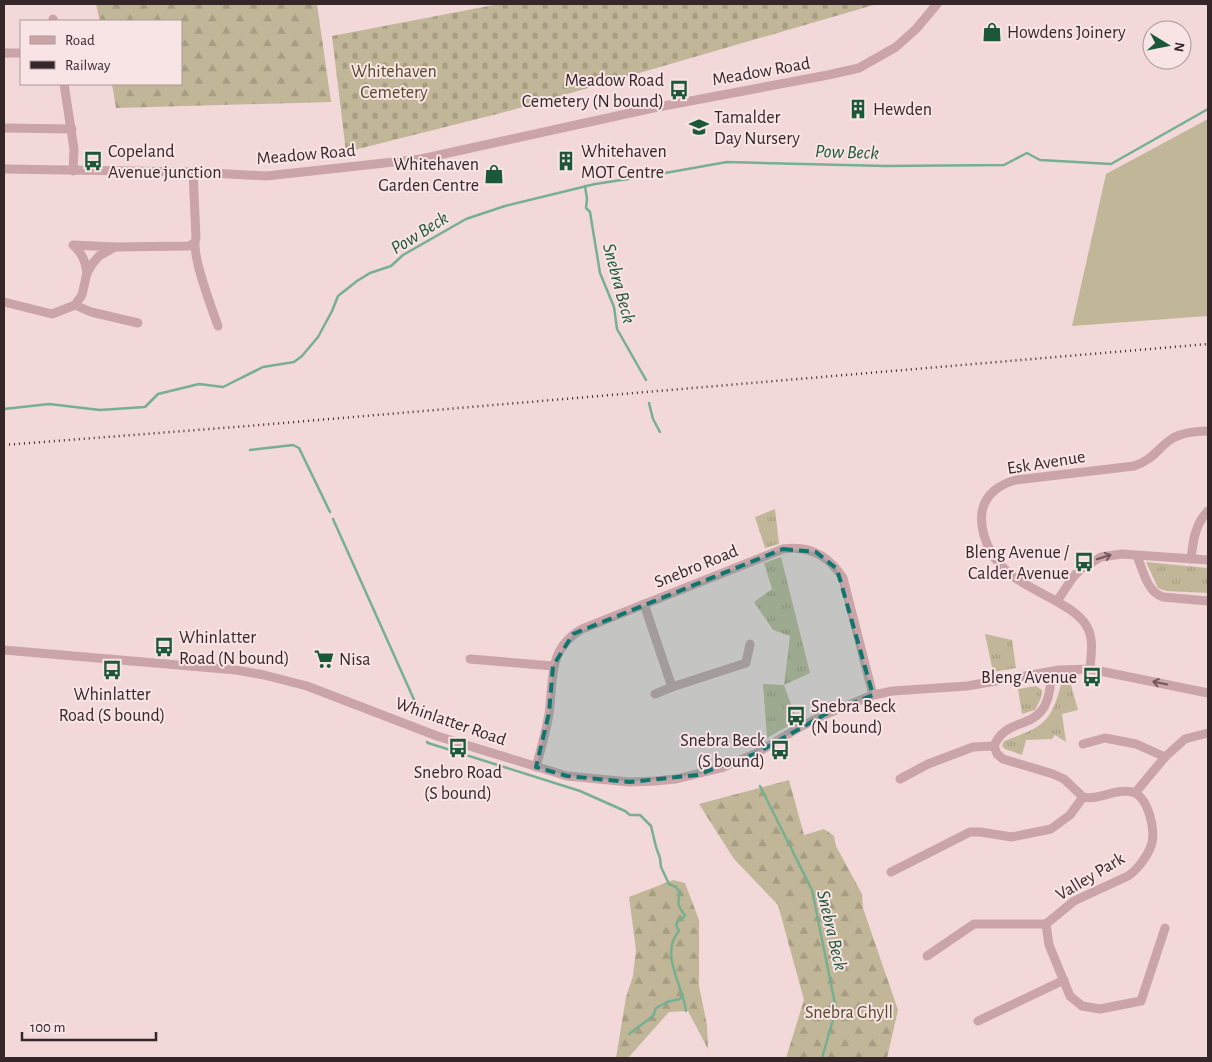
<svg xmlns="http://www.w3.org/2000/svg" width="1212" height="1062" font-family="'Alegreya Sans',sans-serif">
<defs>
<pattern id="grass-tufts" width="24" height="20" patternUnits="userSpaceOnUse" patternTransform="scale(1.25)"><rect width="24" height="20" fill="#c1b798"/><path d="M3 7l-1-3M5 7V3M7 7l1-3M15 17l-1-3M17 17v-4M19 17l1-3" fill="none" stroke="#a69d83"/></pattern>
<pattern id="forest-firs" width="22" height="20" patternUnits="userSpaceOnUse" patternTransform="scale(1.25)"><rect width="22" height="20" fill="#c1b798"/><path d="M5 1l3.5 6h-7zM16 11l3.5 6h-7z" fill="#a69d83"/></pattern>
<pattern id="cemetery-stones" width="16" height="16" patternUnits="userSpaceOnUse" patternTransform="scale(1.25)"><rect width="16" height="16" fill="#c1b798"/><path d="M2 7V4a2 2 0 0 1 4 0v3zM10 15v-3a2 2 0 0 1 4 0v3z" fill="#a69d83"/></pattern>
</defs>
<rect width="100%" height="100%" fill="#f2d8d9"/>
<g fill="url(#grass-tufts)">
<polygon points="775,509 779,544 765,548 755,517"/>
<polygon points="781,557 810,673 784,685 797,721 767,738 763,684 784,685 790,636 773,630 754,602 772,589 764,563"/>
<polygon points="1146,562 1208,568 1208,593 1166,591 1158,588"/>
<polygon points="985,634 1012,640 1016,668 993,672"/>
<path d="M 1061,684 L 1071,685 L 1078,710 L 1062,714 L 1066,742 L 1055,735 L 1052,739 L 1026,740 L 1022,755 L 1005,749 L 1002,746 L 1004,741 C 1041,727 1051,725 1061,684 Z"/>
<polygon points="1036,686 1042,690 1041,698 1035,710 1022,714 1018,689"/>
</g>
<g fill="url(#forest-firs)">
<polygon points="96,4 317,4 331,102 116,108 112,84 181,84 181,21 100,21"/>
<polygon points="789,780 804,835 824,829 834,836 836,846 862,894 863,908 898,1010 887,1058 786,1058 804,1000 778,905 734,859 699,804"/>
<polygon points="673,880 685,883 699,920 699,986 707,1025 708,1049 688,1011 669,1012 628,1058 616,1058 626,997 633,976 636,950 629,897"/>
</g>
<polygon fill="url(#cemetery-stones)" points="499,4 877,4 505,112 346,152 332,36"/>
<polygon fill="#c1b798" points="1208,119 1208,316 1072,326 1106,174"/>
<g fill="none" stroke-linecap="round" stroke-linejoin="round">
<g stroke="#76af91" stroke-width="2.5">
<polyline points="585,186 587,199 586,208 590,212 600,273 614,307 617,329 646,380"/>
<polyline points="649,403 653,419 660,432"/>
<polyline points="4,409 49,404 100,410 145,407 158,394 199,384 223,387 263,367 294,362 302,356 318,337 332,311 338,296 357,281 370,273 391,266 403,255 466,219 505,206 595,184 648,176 727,162 885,166 1004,165 1027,153 1040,160 1111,164 1208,109"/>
<polyline points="250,450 293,445 299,448 330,512"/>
<polyline points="333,519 420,713"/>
<path d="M 427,742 L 428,743 L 580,791 L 625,811 L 630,815 L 640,815 L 651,826 L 656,847 L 660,858 L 661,867 L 669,884 L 676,887 L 680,893 C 677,903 678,907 685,915 L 684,917 L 678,921 L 676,925 L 679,931 C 659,954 683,985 686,1011"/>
<polyline points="760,786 812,890 836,1009 822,1058"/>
<polyline points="629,1034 653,1016 656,1008 667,1002 680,999 683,995"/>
</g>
<g stroke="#caa4a8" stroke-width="9">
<polyline points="53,19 54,21"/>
<polyline points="4,53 21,53"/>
<polyline points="64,84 74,149 73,171"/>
<polyline points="4,128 72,129"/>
<polyline points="4,169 193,172 266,176 421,159 653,108 828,75 859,68 896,47 916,29 937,4"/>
<path d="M 193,172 L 196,238 C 190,252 212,309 218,326"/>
<path d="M 87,273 C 85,261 83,254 73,245 L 115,247"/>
<polyline points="4,302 52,314 75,305 82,295 87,273 93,263 99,256 115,247 189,246 194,243"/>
<polyline points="75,305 91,312 138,323"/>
<path d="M 1137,556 C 1143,570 1147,592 1163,597 L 1208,601"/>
<path d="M 1191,559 C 1193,541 1195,524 1208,511"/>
<polyline points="1057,601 1074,576 1081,569 1101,557 1122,554 1208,560"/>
<polyline points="644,604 672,687"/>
<polyline points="4,650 236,670 264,675 307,686 437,736 567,776 630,782 655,781 676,779 721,768 755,754 800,727 824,715 873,695 893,691 967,686 1059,670 1090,669 1208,693"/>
<polyline points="470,659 553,666"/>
<path d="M 1090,669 C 1091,653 1095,636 1084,622 C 1079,616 1073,611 1066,607 C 1040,590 1007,581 991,552 C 984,539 980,526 982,512 C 985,494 1000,484 1016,480 L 1134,466 C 1155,459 1157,448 1173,438 C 1184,432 1196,431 1208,431"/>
<path d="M 1051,672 C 1051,739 1009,710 994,746 L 997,754 L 1003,759 L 1053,774 L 1064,779 L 1083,797 C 1099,801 1114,788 1132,792 C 1148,796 1157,832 1151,846 C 1147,857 1137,870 1128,876 L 1074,901 L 1046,924 L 1049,945 L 1070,996 L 1082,1006 L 1100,1009 L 1141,1001 L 1165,928"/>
<polyline points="655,694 672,687 746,663 750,644"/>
<polyline points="1083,744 1105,738 1136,744 1165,757"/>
<path d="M 536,767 C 541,749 546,732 549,714 C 554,679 547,649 582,629 L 783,549 C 809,545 829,556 843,578 L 873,695"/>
<polyline points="900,779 928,764 973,747 994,746"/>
<polyline points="1135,793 1165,757 1185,739 1208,733"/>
<polyline points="891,872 970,832 980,832 1012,837 1051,829 1070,815 1083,797"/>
<polyline points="927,956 974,924 1046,924"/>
<polyline points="978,1021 1064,980"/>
</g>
<polyline stroke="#35262a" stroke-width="2.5" stroke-dasharray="1 4" stroke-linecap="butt" points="4,445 248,426 1208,344"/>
</g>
<defs><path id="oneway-shaft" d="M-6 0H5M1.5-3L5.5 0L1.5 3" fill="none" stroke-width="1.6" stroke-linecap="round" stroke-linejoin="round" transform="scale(1.25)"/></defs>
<g stroke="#71585c">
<use href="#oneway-shaft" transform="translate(1104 557) rotate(-18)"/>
<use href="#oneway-shaft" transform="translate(1160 683) rotate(-169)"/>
</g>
<path fill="#0f766e" fill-opacity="0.2" stroke="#0f766e" stroke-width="4" stroke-dasharray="10 6" stroke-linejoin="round" d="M 783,549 L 816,552 L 837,569 L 873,695 L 824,715 L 755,754 L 697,775 L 630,782 L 567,776 L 536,767 L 549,713 L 553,666 L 573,634 Z"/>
<defs>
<symbol id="shop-bare" viewBox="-9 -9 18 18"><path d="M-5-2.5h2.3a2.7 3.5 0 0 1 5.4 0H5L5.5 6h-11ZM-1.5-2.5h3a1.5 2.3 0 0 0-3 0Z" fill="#1b5739" stroke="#f9e4e5" stroke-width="2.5" paint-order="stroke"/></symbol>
<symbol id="bus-bare" viewBox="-9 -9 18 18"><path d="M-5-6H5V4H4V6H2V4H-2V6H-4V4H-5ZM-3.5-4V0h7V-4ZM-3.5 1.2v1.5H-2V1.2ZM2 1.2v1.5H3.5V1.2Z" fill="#1b5739" stroke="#f9e4e5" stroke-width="2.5" paint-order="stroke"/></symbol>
<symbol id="building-bare" viewBox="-9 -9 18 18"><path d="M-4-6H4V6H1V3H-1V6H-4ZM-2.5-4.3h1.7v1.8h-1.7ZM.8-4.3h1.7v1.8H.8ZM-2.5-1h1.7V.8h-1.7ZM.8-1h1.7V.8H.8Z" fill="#1b5739" stroke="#f9e4e5" stroke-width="2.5" paint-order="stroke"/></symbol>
<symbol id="school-bare" viewBox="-9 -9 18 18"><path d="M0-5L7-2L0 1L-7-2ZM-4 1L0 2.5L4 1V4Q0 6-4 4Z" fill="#1b5739" stroke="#f9e4e5" stroke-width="2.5" paint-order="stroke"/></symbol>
<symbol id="supermarket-bare" viewBox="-9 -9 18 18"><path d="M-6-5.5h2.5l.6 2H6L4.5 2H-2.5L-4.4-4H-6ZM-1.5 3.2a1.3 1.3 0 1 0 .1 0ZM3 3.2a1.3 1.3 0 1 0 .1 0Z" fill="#1b5739" stroke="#f9e4e5" stroke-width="2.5" paint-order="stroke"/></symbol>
</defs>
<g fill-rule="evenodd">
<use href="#shop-bare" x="978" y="18" width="28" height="28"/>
<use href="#bus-bare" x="665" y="76" width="28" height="28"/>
<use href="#building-bare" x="844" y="95" width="28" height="28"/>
<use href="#school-bare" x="685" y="113" width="28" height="28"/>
<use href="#bus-bare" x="79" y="147" width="28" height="28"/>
<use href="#building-bare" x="552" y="147" width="28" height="28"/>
<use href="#shop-bare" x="480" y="160" width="28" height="28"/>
<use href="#bus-bare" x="1070" y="548" width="28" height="28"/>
<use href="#bus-bare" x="150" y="633" width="28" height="28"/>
<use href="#supermarket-bare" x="310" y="645" width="28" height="28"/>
<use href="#bus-bare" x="98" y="656" width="28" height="28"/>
<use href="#bus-bare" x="1078" y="663" width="28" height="28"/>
<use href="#bus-bare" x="782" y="702" width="28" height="28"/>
<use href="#bus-bare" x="444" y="734" width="28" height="28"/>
<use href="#bus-bare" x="766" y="736" width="28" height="28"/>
</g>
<g text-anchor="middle" stroke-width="4" stroke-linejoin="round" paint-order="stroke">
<g font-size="18" fill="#35262a" stroke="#f9e4e5" text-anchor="start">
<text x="1007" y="38">Howdens Joinery</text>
<text x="664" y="86" text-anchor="end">Meadow Road<tspan x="664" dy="21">Cemetery (N bound)</tspan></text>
<text x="873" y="115">Hewden</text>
<text x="714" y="123">Tamalder<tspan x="714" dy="21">Day Nursery</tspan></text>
<text x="108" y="157">Copeland<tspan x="108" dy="21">Avenue junction</tspan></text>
<text x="581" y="157">Whitehaven<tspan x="581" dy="21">MOT Centre</tspan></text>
<text x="479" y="170" text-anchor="end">Whitehaven<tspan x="479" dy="21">Garden Centre</tspan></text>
<text x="1069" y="558" text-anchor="end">Bleng Avenue /<tspan x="1069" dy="21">Calder Avenue</tspan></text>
<text x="179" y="643">Whinlatter<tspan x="179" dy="21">Road (N bound)</tspan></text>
<text x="339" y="665">Nisa</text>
<text x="1077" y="683" text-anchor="end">Bleng Avenue</text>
<text x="112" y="700" text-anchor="middle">Whinlatter<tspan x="112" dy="21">Road (S bound)</tspan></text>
<text x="811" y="712">Snebra Beck<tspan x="811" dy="21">(N bound)</tspan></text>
<text x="765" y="746" text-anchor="end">Snebra Beck<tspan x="765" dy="21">(S bound)</tspan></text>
<text x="458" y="778" text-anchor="middle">Snebro Road<tspan x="458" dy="21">(S bound)</tspan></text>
</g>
<g font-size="18" fill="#544b29" stroke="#f9e4e5">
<text x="394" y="77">Whitehaven<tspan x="394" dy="21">Cemetery</tspan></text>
<text x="849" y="1018">Snebra Ghyll</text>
</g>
<g font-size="18" fill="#35262a" stroke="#f9e4e5">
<text transform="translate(761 71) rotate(-10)" y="6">Meadow Road</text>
<text transform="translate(306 154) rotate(-5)" y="6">Meadow Road</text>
<text transform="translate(1046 462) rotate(-9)" y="6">Esk Avenue</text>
<text transform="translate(696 566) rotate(-22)" y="6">Snebro Road</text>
<text transform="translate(451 721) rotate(19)" y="6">Whinlatter Road</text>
<text transform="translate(1090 876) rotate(-31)" y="6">Valley Park</text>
</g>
<g font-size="19" font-style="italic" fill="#1b5739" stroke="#f9e4e5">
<text transform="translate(847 151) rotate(2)" y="7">Pow Beck</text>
<text transform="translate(419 232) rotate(-32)" y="7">Pow Beck</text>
<text transform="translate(620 283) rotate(75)" y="7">Snebra Beck</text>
<text transform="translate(833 930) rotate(77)" y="7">Snebra Beck</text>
</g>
</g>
<rect width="1212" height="1062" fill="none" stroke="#35262a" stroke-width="10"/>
<rect x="20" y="20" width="162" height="65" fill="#f9e4e5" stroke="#ab989a"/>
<rect x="30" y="36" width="25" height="8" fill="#caa4a8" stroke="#ab989a"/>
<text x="65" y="45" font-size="15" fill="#35262a">Road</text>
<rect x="30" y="61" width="25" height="8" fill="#35262a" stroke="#ab989a"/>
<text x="65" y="70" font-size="15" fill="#35262a">Railway</text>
<g transform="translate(1167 45) rotate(100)"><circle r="24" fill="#f9e4e5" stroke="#ab989a"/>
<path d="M0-4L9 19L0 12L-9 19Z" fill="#1b5739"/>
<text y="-8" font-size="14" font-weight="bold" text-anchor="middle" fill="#35262a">N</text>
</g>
<path d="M22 1032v8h134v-8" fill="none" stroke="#35262a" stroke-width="2.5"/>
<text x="30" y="1032" font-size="15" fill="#35262a" stroke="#f9e4e5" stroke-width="4" paint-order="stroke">100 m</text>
</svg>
